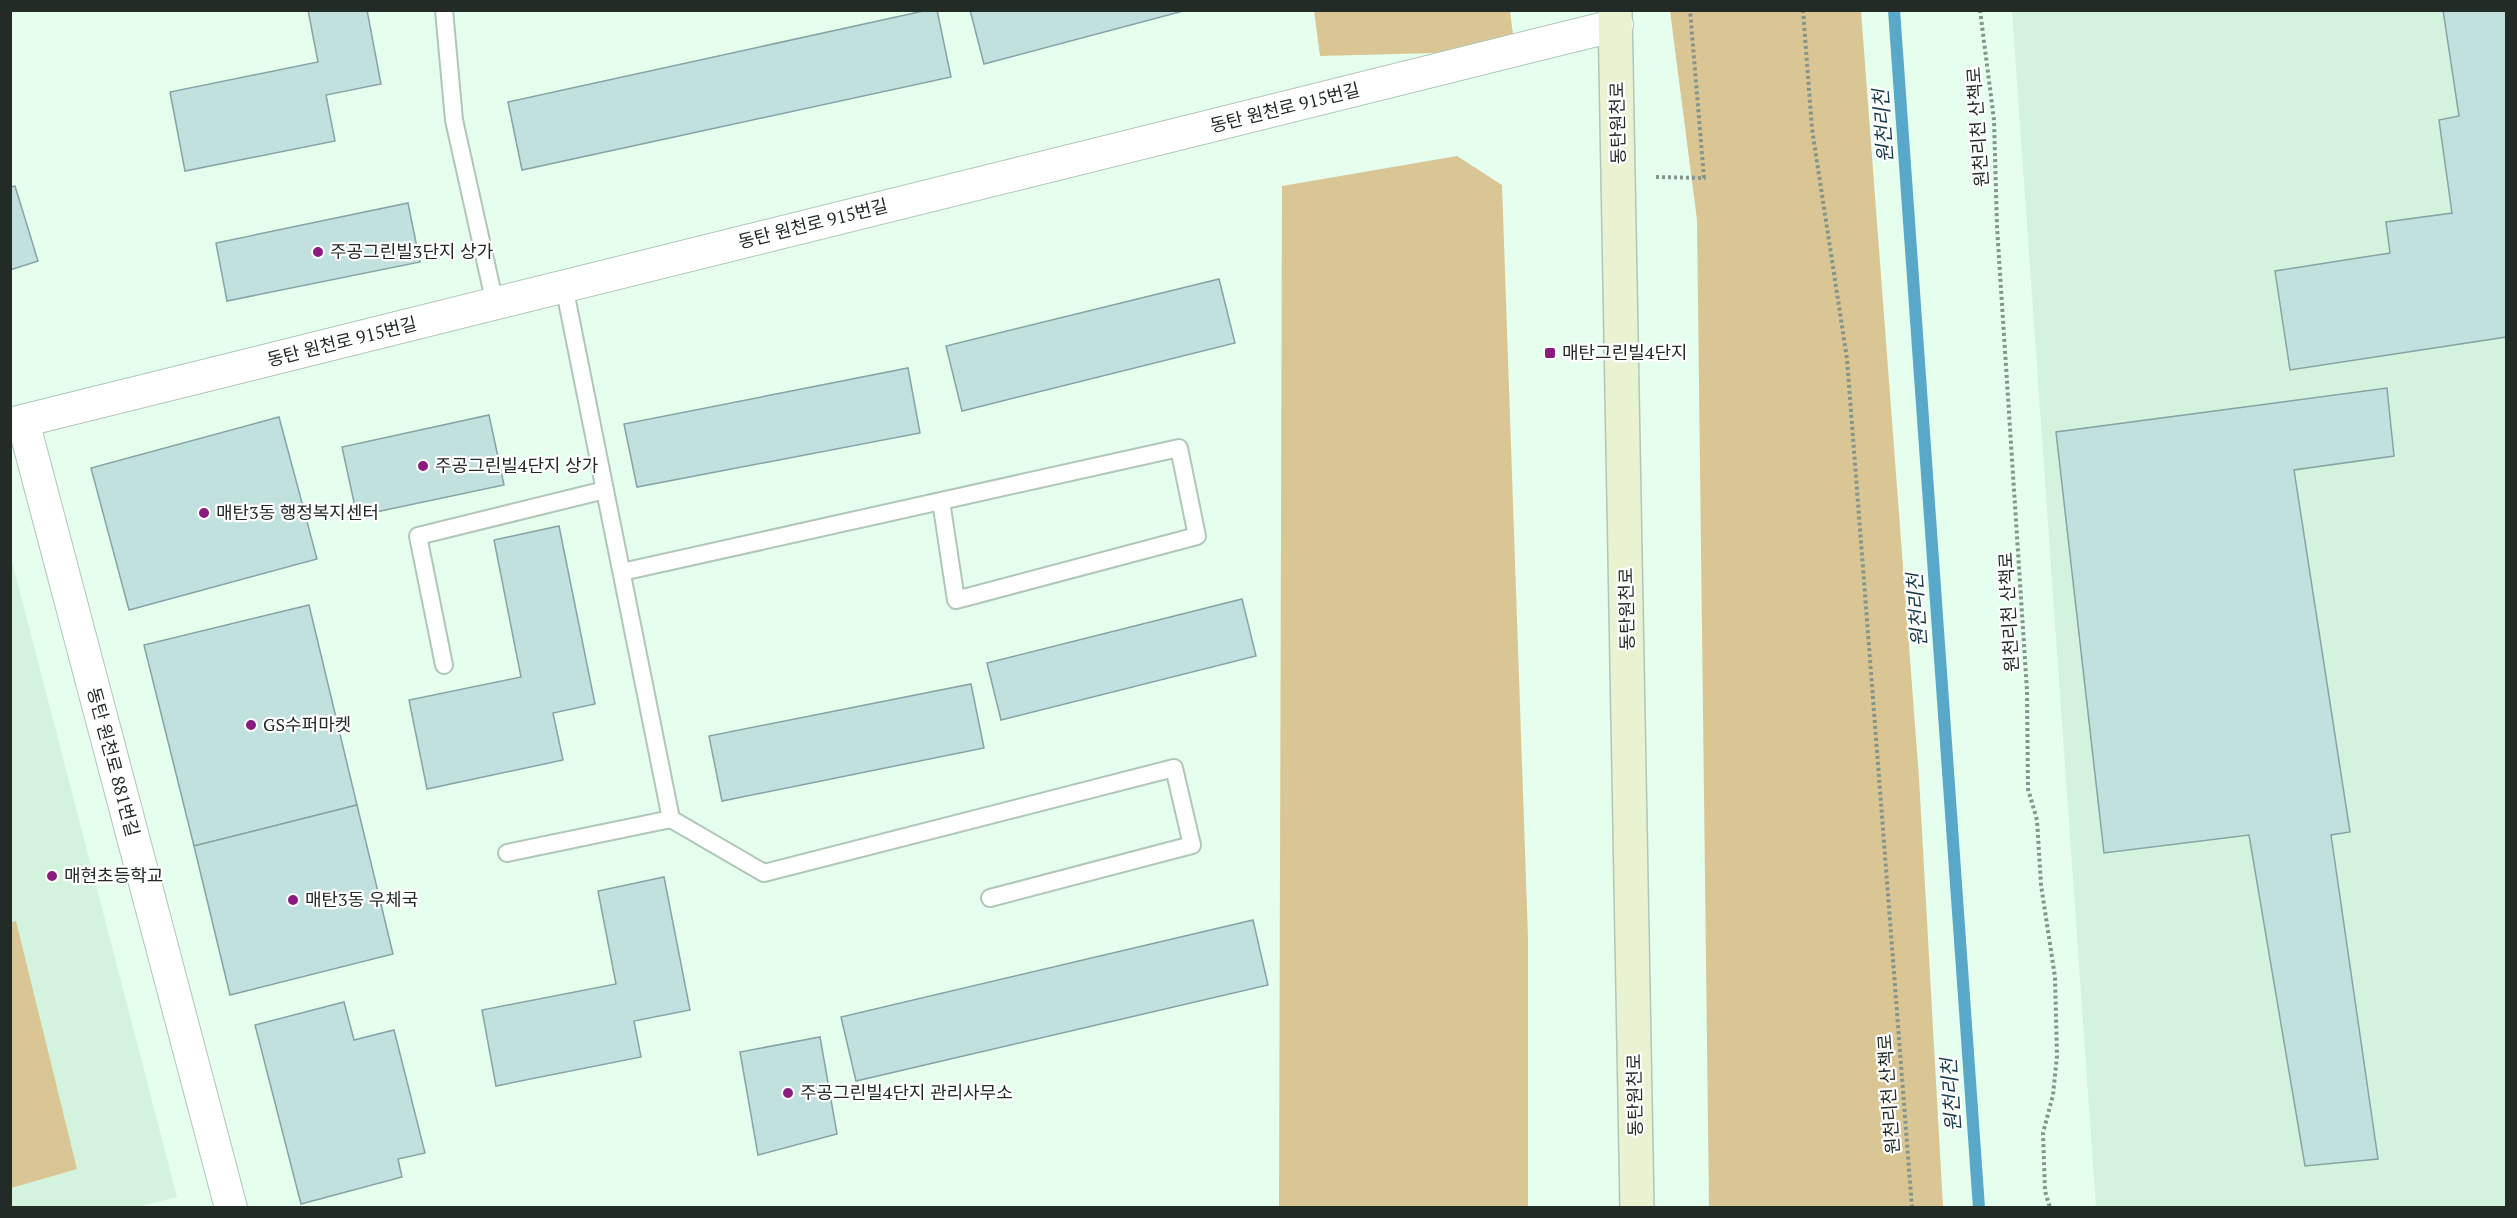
<svg xmlns="http://www.w3.org/2000/svg" width="2517" height="1218" font-family="'PT Serif','Noto Sans KR',serif">
<rect width="100%" height="100%" fill="#e5feee"/>
<g fill="#d3f3df">
<polygon points="2012,11 2506,11 2506,1207 2096,1207"/>
<polygon points="10,554 177,1197 137,1207 11,1207"/>
</g>
<g fill="#dac694">
<polygon points="1314,11 1510,11 1515,51 1320,56"/>
<polygon points="1670,11 1861,11 1919,778 1943,1207 1709,1207 1697,220"/>
<polygon points="1457,156 1502,185 1528,938 1528,1207 1279,1207 1282,186"/>
<polygon points="16,921 77,1169 11,1188 10,923"/>
</g>
<g fill="none" stroke-linecap="round" stroke-linejoin="round">
<polyline stroke="#58a8c9" stroke-width="12" points="1894,10 1979,1208"/>
</g>
<g fill="#c1e1df" stroke="#86a4a3" stroke-width="1.5">
<polygon points="308,10 367,10 381,84 326,95 335,141 185,171 170,92 318,62"/>
<polygon points="928,10 937,10 951,77 522,170 508,102"/>
<polygon points="970,10 1187,10 984,64"/>
<polygon points="2443,10 2506,10 2506,337 2290,370 2275,271 2390,253 2386,222 2452,213 2439,120 2459,116"/>
<polygon points="15,186 38,261 10,270 10,187"/>
<polygon points="408,203 420,262 227,301 216,243"/>
<polygon points="1219,279 1235,343 962,411 946,346"/>
<polygon points="908,368 920,433 637,487 624,424"/>
<polygon points="2387,388 2394,456 2294,470 2350,832 2331,835 2378,1159 2305,1166 2249,835 2104,853 2056,432"/>
<polygon points="489,415 504,485 357,516 342,447"/>
<polygon points="279,417 317,559 129,610 91,468"/>
<polygon points="559,526 595,704 553,713 563,760 427,789 409,700 521,677 494,540"/>
<polygon points="1242,599 1256,656 1001,720 987,663"/>
<polygon points="309,605 357,805 194,846 144,645"/>
<polygon points="971,684 984,748 722,801 709,736"/>
<polygon points="357,805 393,954 230,995 194,846"/>
<polygon points="664,877 690,1010 634,1021 641,1057 496,1086 482,1010 616,984 598,891"/>
<polygon points="1253,920 1268,985 856,1081 841,1017"/>
<polygon points="344,1002 354,1040 394,1030 425,1153 398,1159 402,1177 301,1204 255,1025"/>
<polygon points="820,1037 837,1134 758,1155 740,1052"/>
</g>
<g fill="none" stroke-linecap="round" stroke-linejoin="round">
<defs>
<g id="lane">
<polyline points="444,10 454,120 495,304"/>
<polyline points="564,286 671,819 764,873 1174,768 1192,845 990,898"/>
<polyline points="622,572 1179,448 1197,536 956,600 941,501"/>
<polyline points="444,665 418,536 605,490"/>
<polyline points="507,853 671,819"/>
</g>
<g id="street">
<polyline points="23,421 231,1208"/>
<polyline points="10,424 1617,25"/>
</g>
<polyline id="secondary" points="1615,10 1637,1208"/>
</defs>
<use href="#lane" stroke="#b0c7b8" stroke-width="20"/>
<use href="#street" stroke="#b0c7b8" stroke-width="34"/>
<use href="#secondary" stroke="#b0c7b8" stroke-width="36"/>
<g stroke="#84958a" stroke-width="4" stroke-dasharray="3 3" stroke-linecap="butt">
<polyline points="1803,10 1812,129 1847,359 1912,1208"/>
<polyline points="1980,10 1994,120 1997,227 2027,691 2028,789 2037,820 2041,885 2055,977 2057,1056 2053,1095 2043,1133 2045,1191 2050,1208"/>
<polyline points="1656,177 1704,178 1690,10"/>
</g>
<use href="#lane" stroke="#fff" stroke-width="16"/>
<use href="#street" stroke="#fff" stroke-width="32"/>
<use href="#secondary" stroke="#e9f2d1" stroke-width="33"/>
</g>
<g fill="#8a1c7f" stroke="#fff" stroke-width="2">
<circle cx="318" cy="252" r="6"/>
<rect x="1544" y="347" width="12" height="12" rx="3"/>
<circle cx="423" cy="466" r="6"/>
<circle cx="204" cy="513" r="6"/>
<circle cx="251" cy="725" r="6"/>
<circle cx="52" cy="876" r="6"/>
<circle cx="293" cy="900" r="6"/>
<circle cx="788" cy="1093" r="6"/>
</g>
<g text-anchor="middle" stroke-width="4.5" stroke-linejoin="round" paint-order="stroke">
<g font-size="18" fill="#222b26" stroke="#fff">
<text transform="translate(1285 108) rotate(-14)" y="6">동탄 원천로 915번길</text>
<text transform="translate(1618 123) rotate(-91)" y="6">동탄원천로</text>
<text transform="translate(1978 127) rotate(-94)" y="6">원천리천 산책로</text>
<text transform="translate(813 224) rotate(-14)" y="6">동탄 원천로 915번길</text>
<text transform="translate(342 342) rotate(-14)" y="6">동탄 원천로 915번길</text>
<text transform="translate(1627 609) rotate(-91)" y="6">동탄원천로</text>
<text transform="translate(2009 612) rotate(-93)" y="6">원천리천 산책로</text>
<text transform="translate(113 762) rotate(75)" y="6">동탄 원천로 881번길</text>
<text transform="translate(1889 1094) rotate(-94)" y="6">원천리천 산책로</text>
<text transform="translate(1635 1095) rotate(-91)" y="6">동탄원천로</text>
</g>
<g font-size="18" fill="#222b26" stroke="#fff" text-anchor="start">
<text x="330" y="258">주공그린빌3단지 상가</text>
<text x="1562" y="359">매탄그린빌4단지</text>
<text x="435" y="472">주공그린빌4단지 상가</text>
<text x="216" y="519">매탄3동 행정복지센터</text>
<text x="263" y="731">GS수퍼마켓</text>
<text x="64" y="882">매현초등학교</text>
<text x="305" y="906">매탄3동 우체국</text>
<text x="800" y="1099">주공그린빌4단지 관리사무소</text>
</g>
<g font-size="20" font-style="italic" fill="#193d4c" stroke="#fff">
<text transform="translate(1883 126) rotate(-94)" y="7">원천리천</text>
<text transform="translate(1917 610) rotate(-94)" y="7">원천리천</text>
<text transform="translate(1951 1095) rotate(-94)" y="7">원천리천</text>
</g>
</g>
<rect width="2517" height="1218" fill="none" stroke="#222b26" stroke-width="24"/>
</svg>
